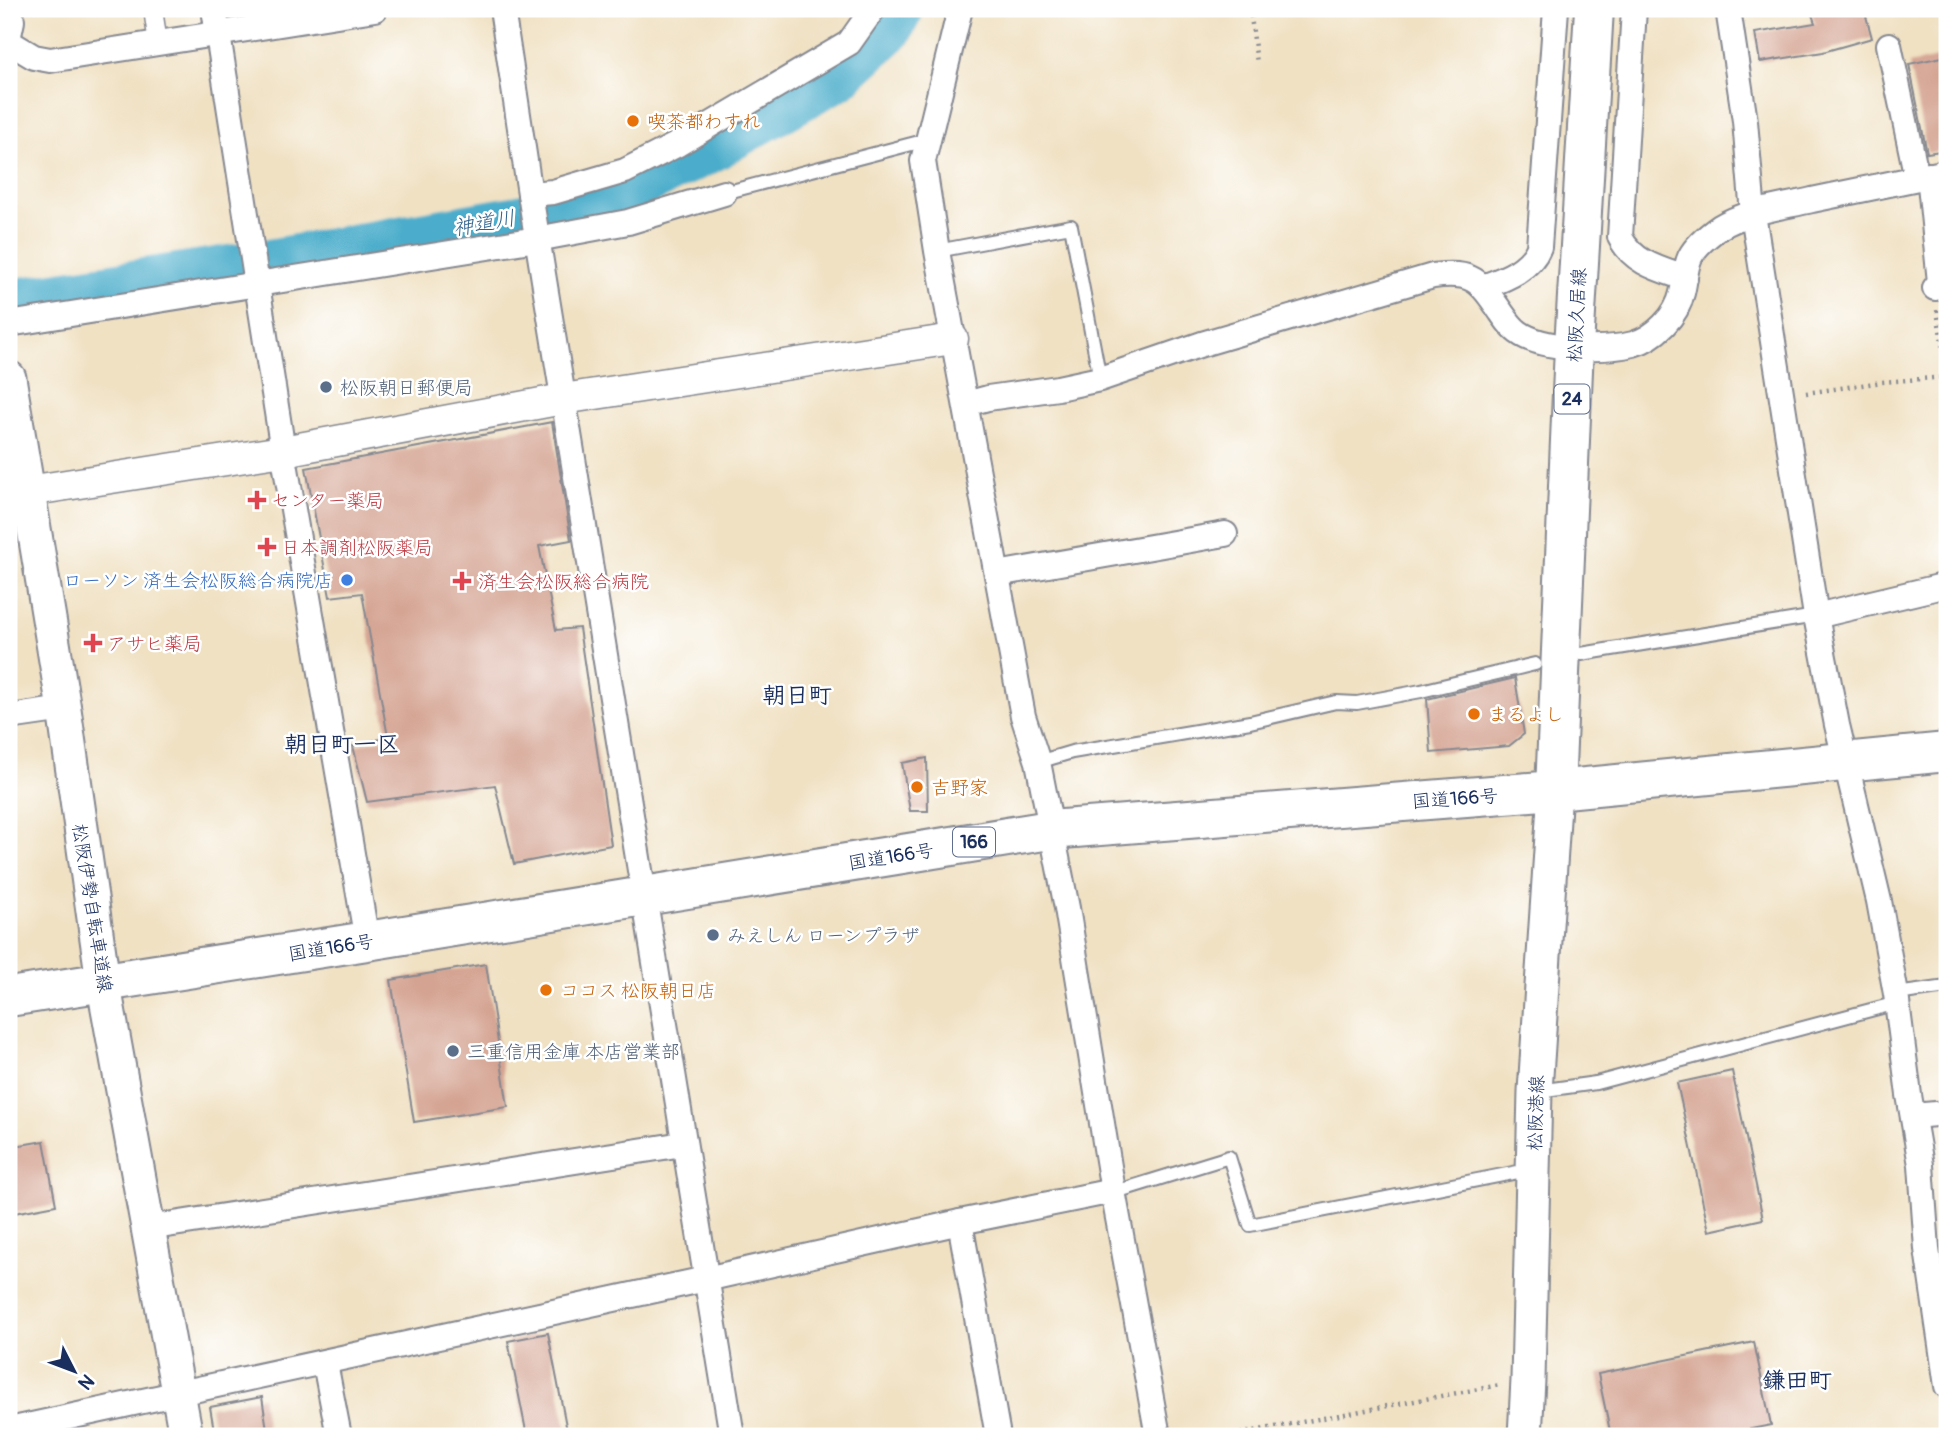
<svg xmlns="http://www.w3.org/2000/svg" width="1956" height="1445" font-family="Pangolin,'Klee One',sans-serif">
<rect width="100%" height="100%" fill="#fff"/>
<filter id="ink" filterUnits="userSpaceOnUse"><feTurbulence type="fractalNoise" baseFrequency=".0143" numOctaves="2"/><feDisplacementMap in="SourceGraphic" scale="14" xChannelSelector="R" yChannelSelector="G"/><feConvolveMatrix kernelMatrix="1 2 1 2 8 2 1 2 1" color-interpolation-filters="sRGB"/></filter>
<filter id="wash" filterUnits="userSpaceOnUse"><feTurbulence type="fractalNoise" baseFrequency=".00686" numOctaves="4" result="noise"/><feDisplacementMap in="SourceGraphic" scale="28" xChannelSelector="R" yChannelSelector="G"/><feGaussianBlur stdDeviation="1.57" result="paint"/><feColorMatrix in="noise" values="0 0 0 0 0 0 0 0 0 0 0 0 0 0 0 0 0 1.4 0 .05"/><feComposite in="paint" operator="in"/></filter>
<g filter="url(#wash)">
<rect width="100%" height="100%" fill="#f0e1c3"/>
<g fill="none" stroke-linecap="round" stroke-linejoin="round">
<polyline stroke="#4cadcb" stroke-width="44" points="9,301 274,260 519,217 628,192 707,153 839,78 891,30 902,9"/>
</g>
<g id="blocks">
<g fill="#d4a391">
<polygon points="1810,9 1864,9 1872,38 1823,52 1760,62 1755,33 1815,23"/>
<polygon points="1947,56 1947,150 1927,153 1909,64"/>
<polygon points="552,422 571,540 539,546 556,630 579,628 611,845 514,864 495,785 367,802 353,746 388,737 362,593 330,597 306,468"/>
<polygon points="1515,678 1524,734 1509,746 1431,753 1427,699"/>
<polygon points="927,758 928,811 910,811 902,763"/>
<polygon points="486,964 508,1107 414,1122 391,980"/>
<polygon points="1732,1071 1763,1219 1709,1231 1677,1083"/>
<polygon points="44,1141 56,1205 9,1214 9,1147"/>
<polygon points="548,1333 568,1436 527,1436 508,1341"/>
<polygon points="1754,1342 1771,1425 1717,1436 1611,1436 1598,1374"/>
<polygon points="262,1397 268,1436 215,1436 210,1407"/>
</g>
</g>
</g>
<g filter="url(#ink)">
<use href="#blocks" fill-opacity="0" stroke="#868890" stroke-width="2"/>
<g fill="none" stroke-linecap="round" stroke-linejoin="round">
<defs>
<g id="service">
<polyline points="724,193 927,140"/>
<polyline points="937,251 1071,226 1100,379"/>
<polyline points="1581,654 1816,616"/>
<polyline points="1038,762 1072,752 1250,722 1336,702 1357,703 1421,691 1535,664"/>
<polyline points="1896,994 1947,987"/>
<polyline points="1538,1091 1596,1083 1897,1003"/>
<polyline points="1113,1191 1125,1189 1229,1157 1250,1225 1533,1169"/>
</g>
<polyline id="pedestrian" points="153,9 158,44"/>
<g id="minor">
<polyline points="214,9 283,451 367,941"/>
<polyline points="502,9 530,194 732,1436"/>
<polyline points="960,9 923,161 937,251 1023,716 1038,762 1067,908 1113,1191 1158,1436"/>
<path d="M 1634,9 L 1620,237 C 1633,263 1659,269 1685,278"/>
<polyline points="1728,9 1745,121 1753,214 1816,616 1837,725 1879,901 1896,994 1909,1095 1921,1165 1927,1249 1947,1386"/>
<polyline points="9,35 12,21 10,9"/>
<polyline points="9,42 34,57 50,60 375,9"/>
<polyline points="1889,45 1917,178"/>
<polyline points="1929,175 1940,282 1935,288"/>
<polyline points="530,194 553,192 625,171 678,144 849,43 873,9"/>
<path d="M 1483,287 C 1504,279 1530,270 1539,247 L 1556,9"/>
<polyline points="9,324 537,239 628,222 724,193"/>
<path d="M 966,404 L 988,398 L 1058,388 L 1100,379 L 1202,344 L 1433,276 C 1473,271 1479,280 1501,312 C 1506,319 1511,327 1518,332 C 1542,350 1604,351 1633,344 C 1655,338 1677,316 1682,293 C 1685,282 1685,268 1690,257 C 1696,245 1710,234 1720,227 C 1746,211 1783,207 1812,200 C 1857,191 1902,181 1947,172"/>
<polyline points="997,574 1225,534"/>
<polyline points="1816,616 1947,585"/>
<polyline points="9,717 64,709"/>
<polyline points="1913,1116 1947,1113"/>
<polyline points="960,1222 998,1436"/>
<polyline points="148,1228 683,1144"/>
<polyline points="325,1363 339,1436"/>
<polyline points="9,1430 706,1279 960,1222 1113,1191"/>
</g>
<polyline id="tertiary" points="28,491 283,451 563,399 953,339"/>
<g id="secondary">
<polyline points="9,378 64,709 103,981 186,1436"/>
<polyline points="1525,1436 1528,1380 1535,1091 1555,790"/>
</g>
<polyline id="primary" points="1555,790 1574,347 1594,9"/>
<polyline id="trunk" points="9,997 367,941 1050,830 1555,790 1947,752"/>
</defs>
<use href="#service" stroke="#868890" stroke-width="16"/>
<use href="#pedestrian" stroke="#868890" stroke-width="21"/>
<use href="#minor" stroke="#868890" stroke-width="28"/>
<use href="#tertiary" stroke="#868890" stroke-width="33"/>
<use href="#secondary" stroke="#868890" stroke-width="37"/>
<use href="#primary" stroke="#868890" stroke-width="42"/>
<use href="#trunk" stroke="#868890" stroke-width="42"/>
<g stroke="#868890" stroke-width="4.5" stroke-dasharray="2 5" stroke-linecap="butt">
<polyline points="1250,9 1257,63"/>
<polyline points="1937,310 1947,376"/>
<polyline points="1806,393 1882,382 1947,377"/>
<polyline points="1227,1436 1500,1385"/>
</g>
<use href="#service" stroke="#fff" stroke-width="12"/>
<use href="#pedestrian" stroke="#fff" stroke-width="18"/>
<use href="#minor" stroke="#fff" stroke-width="24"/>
<use href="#tertiary" stroke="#fff" stroke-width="30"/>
<use href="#secondary" stroke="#fff" stroke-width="33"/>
<use href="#primary" stroke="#fff" stroke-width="38"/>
<use href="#trunk" stroke="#fff" stroke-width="38"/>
</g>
</g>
<g fill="#e8710a" stroke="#fff" stroke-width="2.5">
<circle cx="633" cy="121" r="7"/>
<circle cx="1474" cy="714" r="7"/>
<circle cx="917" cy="787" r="7"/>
<circle cx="546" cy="990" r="7"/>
</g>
<g fill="#5c6f8a" stroke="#fff" stroke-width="2.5">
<circle cx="326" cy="387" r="7"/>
<circle cx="713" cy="935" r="7"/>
<circle cx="453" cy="1051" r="7"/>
</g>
<g fill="#e0444e" stroke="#fff" stroke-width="2.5">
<path d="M253.5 489.5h7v7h7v7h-7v7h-7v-7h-7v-7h7z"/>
<path d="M263.5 536.5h7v7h7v7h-7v7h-7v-7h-7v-7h7z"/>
<path d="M458.5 570.5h7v7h7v7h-7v7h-7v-7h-7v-7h7z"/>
<path d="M89.5 632.5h7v7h7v7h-7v7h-7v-7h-7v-7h7z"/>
</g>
<circle fill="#3f7fe0" stroke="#fff" stroke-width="2.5" cx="347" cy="580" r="7"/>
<g text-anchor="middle" stroke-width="5" stroke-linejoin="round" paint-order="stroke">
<g fill="#fff" stroke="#5f6d8e" stroke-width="2">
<rect x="1554.5" y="384.5" width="35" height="29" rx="5"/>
<rect x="953" y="827.5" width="42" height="29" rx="5"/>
</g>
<g font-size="18" font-weight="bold" fill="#1b2f5e">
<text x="1572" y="405">24</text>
<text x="974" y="848">166</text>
</g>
<g font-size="19" fill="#c56008" stroke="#fff" text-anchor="start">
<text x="647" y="128">喫茶都わすれ</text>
<text x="1488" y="721">まるよし</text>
<text x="931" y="794">吉野家</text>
<text x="560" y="997">ココス 松阪朝日店</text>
</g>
<g font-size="19" fill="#1b2f5e" stroke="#fff">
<text transform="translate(1576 315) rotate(-87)" y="7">松阪久居線</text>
<text transform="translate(1455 798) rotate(-4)" y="7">国道166号</text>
<text transform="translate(891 856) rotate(-9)" y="7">国道166号</text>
<text transform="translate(93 908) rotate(81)" y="7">松阪伊勢自転車道線</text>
<text transform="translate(331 947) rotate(-9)" y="7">国道166号</text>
<text transform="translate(1535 1113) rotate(-88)" y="7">松阪港線</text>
</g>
<g font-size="19" fill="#4e5e75" stroke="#fff" text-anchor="start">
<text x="340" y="394">松阪朝日郵便局</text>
<text x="727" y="942">みえしん ローンプラザ</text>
<text x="467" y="1058">三重信用金庫 本店営業部</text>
</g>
<g font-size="19" fill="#be3a42" stroke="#fff" text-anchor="start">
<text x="271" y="507">センター薬局</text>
<text x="281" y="554">日本調剤松阪薬局</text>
<text x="478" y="588">済生会松阪総合病院</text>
<text x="107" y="650">アサヒ薬局</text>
</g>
<g font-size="19" fill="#366cbe" stroke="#fff" text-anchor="end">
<text x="333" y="587">ローソン 済生会松阪総合病院店</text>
</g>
<g font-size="21" font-style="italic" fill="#2f618a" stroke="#fff">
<text transform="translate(484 223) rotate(-10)" y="7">神道川</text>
</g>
<g font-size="23" font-weight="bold" fill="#1b2f5e" stroke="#fff">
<text x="797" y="703">朝日町</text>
<text x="342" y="752">朝日町一区</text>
<text x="1797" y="1388">鎌田町</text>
</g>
</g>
<rect width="1956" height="1445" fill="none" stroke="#fff" stroke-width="35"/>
<g transform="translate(74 1371) rotate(132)" stroke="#ffffff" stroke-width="5" paint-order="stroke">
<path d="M0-5L12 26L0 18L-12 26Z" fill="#1b2f5e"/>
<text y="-10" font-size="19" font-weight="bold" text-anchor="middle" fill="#1b2f5e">N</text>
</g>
</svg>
